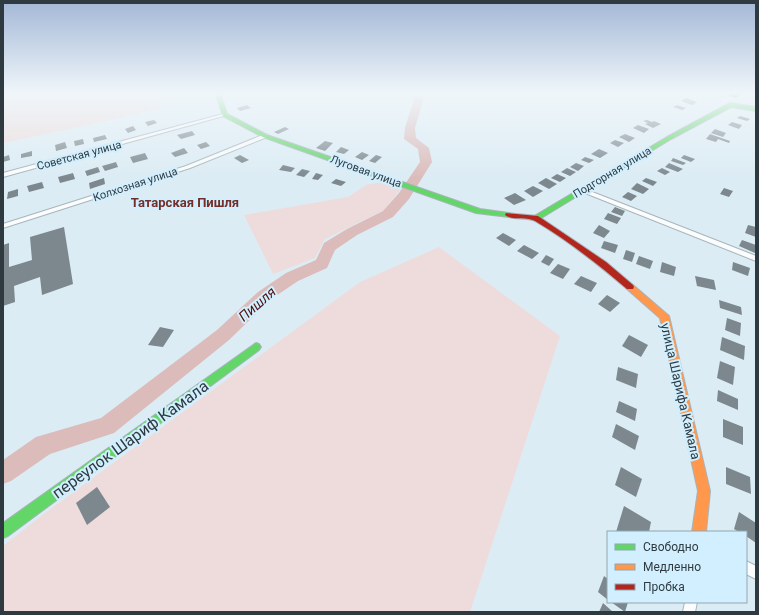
<svg xmlns="http://www.w3.org/2000/svg" width="759" height="615" font-family="Roboto,sans-serif">
<rect width="100%" height="100%" fill="#dcecf4"/>
<g fill="#eedcdc">
<polygon points="3,92 159,92 161,108 93,124 3,143"/>
<polygon points="386,181 404,185 384,210 325,239 315,258 273,274 244,215 348,197 366,185"/>
<polygon points="439,247 560,336 470,612 3,612 3,546 41,516 360,282"/>
</g>
<g fill="none" stroke-linecap="round" stroke-linejoin="round">
<polygon fill="#dbbcbb" fill-rule="evenodd" points="407,92 418,92 424,98 415,128 416,138 429,148 432,162 409,199 393,217 357,235 335,250 327,268 298,281 270,300 229,340 114,433 50,454 11,481 3,484 3,460 36,437 101,418 217,330 258,292 286,273 316,260 324,243 347,229 383,211 399,193 420,162 418,149 404,139 405,128 414,99"/>
</g>
<g fill="#7c888e">
<polygon points="733,92 734,92 741,94 736,98 728,96"/>
<polygon points="686,98 697,102 692,105 681,101"/>
<polygon points="247,105 251,108 240,111 237,108"/>
<polygon points="677,105 686,108 682,110 673,107"/>
<polygon points="740,116 750,119 747,121 737,118"/>
<polygon points="154,120 157,123 148,126 145,122"/>
<polygon points="647,120 652,122 654,121 661,124 653,128 645,124 648,123 643,121"/>
<polygon points="732,122 742,125 739,129 728,125"/>
<polygon points="638,125 649,129 644,133 633,128"/>
<polygon points="133,126 136,130 128,133 125,129"/>
<polygon points="285,127 289,129 278,134 274,132"/>
<polygon points="715,129 726,133 723,137 711,133"/>
<polygon points="192,131 195,135 181,139 177,135"/>
<polygon points="625,134 635,138 629,142 619,137"/>
<polygon points="710,134 730,141 729,143 718,139 716,142 706,139"/>
<polygon points="105,135 107,139 94,142 93,138"/>
<polygon points="83,139 84,144 75,146 74,141"/>
<polygon points="615,140 624,143 618,147 610,143"/>
<polygon points="325,141 333,143 325,151 316,148"/>
<polygon points="65,142 67,148 56,151 55,145"/>
<polygon points="206,142 210,146 201,149 197,145"/>
<polygon points="341,147 349,150 344,154 336,152"/>
<polygon points="184,148 188,153 175,157 171,153"/>
<polygon points="599,149 608,153 600,158 591,154"/>
<polygon points="32,151 32,156 21,158 21,154"/>
<polygon points="362,152 369,155 362,160 355,157"/>
<polygon points="145,153 148,159 133,163 130,157"/>
<polygon points="9,155 10,160 3,162 3,157"/>
<polygon points="240,155 249,160 242,163 234,158"/>
<polygon points="376,155 382,157 375,163 369,161"/>
<polygon points="684,155 695,159 691,162 681,158"/>
<polygon points="585,157 594,160 589,163 581,160"/>
<polygon points="673,158 686,163 683,165 671,161"/>
<polygon points="116,162 118,167 105,171 102,166"/>
<polygon points="576,163 584,166 578,171 570,167"/>
<polygon points="669,163 683,169 678,172 665,167"/>
<polygon points="283,165 295,168 291,172 279,170"/>
<polygon points="98,167 100,172 87,176 85,171"/>
<polygon points="567,168 576,172 570,176 561,172"/>
<polygon points="662,168 670,172 665,175 657,171"/>
<polygon points="302,169 310,171 304,177 296,175"/>
<polygon points="73,173 75,179 60,183 58,177"/>
<polygon points="316,173 323,175 318,180 312,179"/>
<polygon points="557,174 566,178 560,182 551,178"/>
<polygon points="104,178 105,184 90,189 89,183"/>
<polygon points="546,178 557,184 549,189 538,183"/>
<polygon points="646,178 657,182 653,186 642,181"/>
<polygon points="336,179 346,182 341,186 331,183"/>
<polygon points="42,182 44,188 29,192 27,186"/>
<polygon points="637,183 649,189 643,194 631,189"/>
<polygon points="533,186 543,191 533,197 524,191"/>
<polygon points="724,188 733,191 729,197 720,194"/>
<polygon points="18,189 18,196 7,199 8,192"/>
<polygon points="628,192 637,196 631,201 622,197"/>
<polygon points="515,193 526,200 514,205 504,198"/>
<polygon points="615,207 625,211 622,216 611,212"/>
<polygon points="608,213 621,218 617,224 604,219"/>
<polygon points="599,225 610,231 604,238 593,233"/>
<polygon points="748,225 756,227 756,237 745,233"/>
<polygon points="64,227 73,284 42,295 40,277 14,286 15,302 3,306 3,245 9,243 9,267 32,260 30,237"/>
<polygon points="503,233 516,240 509,246 496,238"/>
<polygon points="742,240 756,245 755,253 739,246"/>
<polygon points="604,241 618,245 615,253 601,248"/>
<polygon points="524,245 539,253 532,259 517,251"/>
<polygon points="626,250 635,253 632,262 623,259"/>
<polygon points="546,255 554,259 549,266 541,262"/>
<polygon points="639,256 653,261 650,269 636,264"/>
<polygon points="662,262 676,267 674,276 660,272"/>
<polygon points="733,262 750,268 748,276 732,270"/>
<polygon points="558,264 570,269 563,279 550,273"/>
<polygon points="581,276 597,283 591,292 574,284"/>
<polygon points="695,276 714,280 716,290 697,286"/>
<polygon points="607,295 620,303 610,312 598,304"/>
<polygon points="719,300 741,307 742,315 720,308"/>
<polygon points="727,318 741,323 740,336 725,330"/>
<polygon points="160,327 174,330 163,347 148,345"/>
<polygon points="629,335 648,345 641,357 622,346"/>
<polygon points="722,337 745,346 744,360 720,350"/>
<polygon points="720,361 735,367 733,385 717,378"/>
<polygon points="618,367 638,374 636,388 616,380"/>
<polygon points="718,390 738,399 738,410 717,401"/>
<polygon points="619,401 637,409 635,421 616,412"/>
<polygon points="723,419 743,427 743,445 723,437"/>
<polygon points="616,424 639,436 635,450 612,437"/>
<polygon points="621,467 642,479 636,497 615,485"/>
<polygon points="726,467 750,477 751,494 726,484"/>
<polygon points="97,487 110,507 87,525 76,503"/>
<polygon points="624,506 651,522 649,532 616,532"/>
<polygon points="739,512 756,523 756,543 746,536 746,532 739,532 734,529"/>
<polygon points="604,576 608,579 608,600 598,592"/>
<polygon points="611,602 628,602 625,612"/>
<polygon points="603,603 613,612 599,612"/>
</g>
<g fill="none" stroke-linecap="round" stroke-linejoin="round">
<defs>
<g id="street">
<polygon points="223,114 227,115 3,177 3,173"/>
<polygon points="265,134 267,135 267,137 190,168 3,228 3,224 186,166"/>
<polygon points="582,188 756,256 756,261 580,191 580,189"/>
<polygon points="746,561 756,566 756,579 746,574"/>
<polygon points="685,602 697,602 695,612 683,612"/>
</g>
<g id="fast">
<polygon points="215,92 220,92 227,114 267,135 480,209 509,213 513,215 509,217 476,213 263,137 223,116"/>
<polygon points="730,103 756,107 756,111 731,107 671,139 538,220 532,220 531,218 667,137"/>
<polygon points="256,343 259,344 261,347 259,350 8,536 3,538 3,523"/>
</g>
<polygon id="slow" points="630,284 633,285 669,316 710,491 706,532 692,532 698,491 660,318 627,289 626,287"/>
<path id="jam" d="M 506,213 L 538,216 L 606,262 L 633,285 L 634,287 L 633,289 L 627,289 C 599,265 567,240 535,221 C 526,216 513,221 505,215 Z"/>
</defs>
<use href="#street" stroke="#a8b5bb" stroke-width="2"/>
<use href="#fast" stroke="#a8b5bb" stroke-width="2"/>
<use href="#slow" stroke="#a8b5bb" stroke-width="2"/>
<use href="#jam" stroke="#a8b5bb" stroke-width="2"/>
<use href="#street" fill="#fafcfd" fill-rule="evenodd"/>
<use href="#fast" fill="#63d668" fill-rule="evenodd"/>
<use href="#slow" fill="#ff974d" fill-rule="evenodd"/>
<use href="#jam" fill="#b3261e" fill-rule="evenodd"/>
</g>
<linearGradient id="sky" x2="0" y2="1"><stop stop-color="#a3b7d6"/><stop offset="0.52" stop-color="#eff6fa"/><stop offset="1" stop-color="#eff6fa" stop-opacity="0"/></linearGradient>
<rect width="759" height="178" fill="url(#sky)"/>
<g text-anchor="middle" stroke-width="4" stroke-linejoin="round" paint-order="stroke">
<g font-size="11" fill="#2f3a40" stroke="#d1effe">
<text transform="translate(79 155) rotate(-15)" y="4">Советская улица</text>
<text transform="translate(366 171) rotate(20)" y="4">Луговая улица</text>
<text transform="translate(612 172) rotate(-31)" y="4">Подгорная улица</text>
<text transform="translate(135 184) rotate(-18)" y="4">Колхозная улица</text>
</g>
<g font-size="13" font-weight="bold" fill="#742e29" stroke="#d1effe">
<text x="185" y="207">Татарская Пишля</text>
</g>
<g font-size="13" fill="#2f3a40" stroke="#d1effe">
<text transform="translate(681 391) rotate(77)" y="5">улица Шарифа Камала</text>
</g>
<g font-size="14" font-style="italic" fill="#4e110f" stroke="#d1effe">
<text transform="translate(257 304) rotate(-41)" y="5">Пишля</text>
</g>
<g font-size="16" fill="#2f3a40" stroke="#d1effe">
<text transform="translate(130 439) rotate(-36)" y="6">переулок Шариф Камала</text>
</g>
</g>
<rect width="759" height="615" fill="none" stroke="#2f3a40" stroke-width="8"/>
<rect x="607" y="531" width="140" height="72" fill="#d1effe" stroke="#90a7b2"/>
<rect x="615" y="544" width="20" height="6" fill="#63d668" stroke="#90a7b2"/>
<text x="643" y="551" font-size="12" fill="#2f3a40">Свободно</text>
<rect x="615" y="564" width="20" height="6" fill="#ff974d" stroke="#90a7b2"/>
<text x="643" y="571" font-size="12" fill="#2f3a40">Медленно</text>
<rect x="615" y="584" width="20" height="6" fill="#b3261e" stroke="#90a7b2"/>
<text x="643" y="591" font-size="12" fill="#2f3a40">Пробка</text>
</svg>
